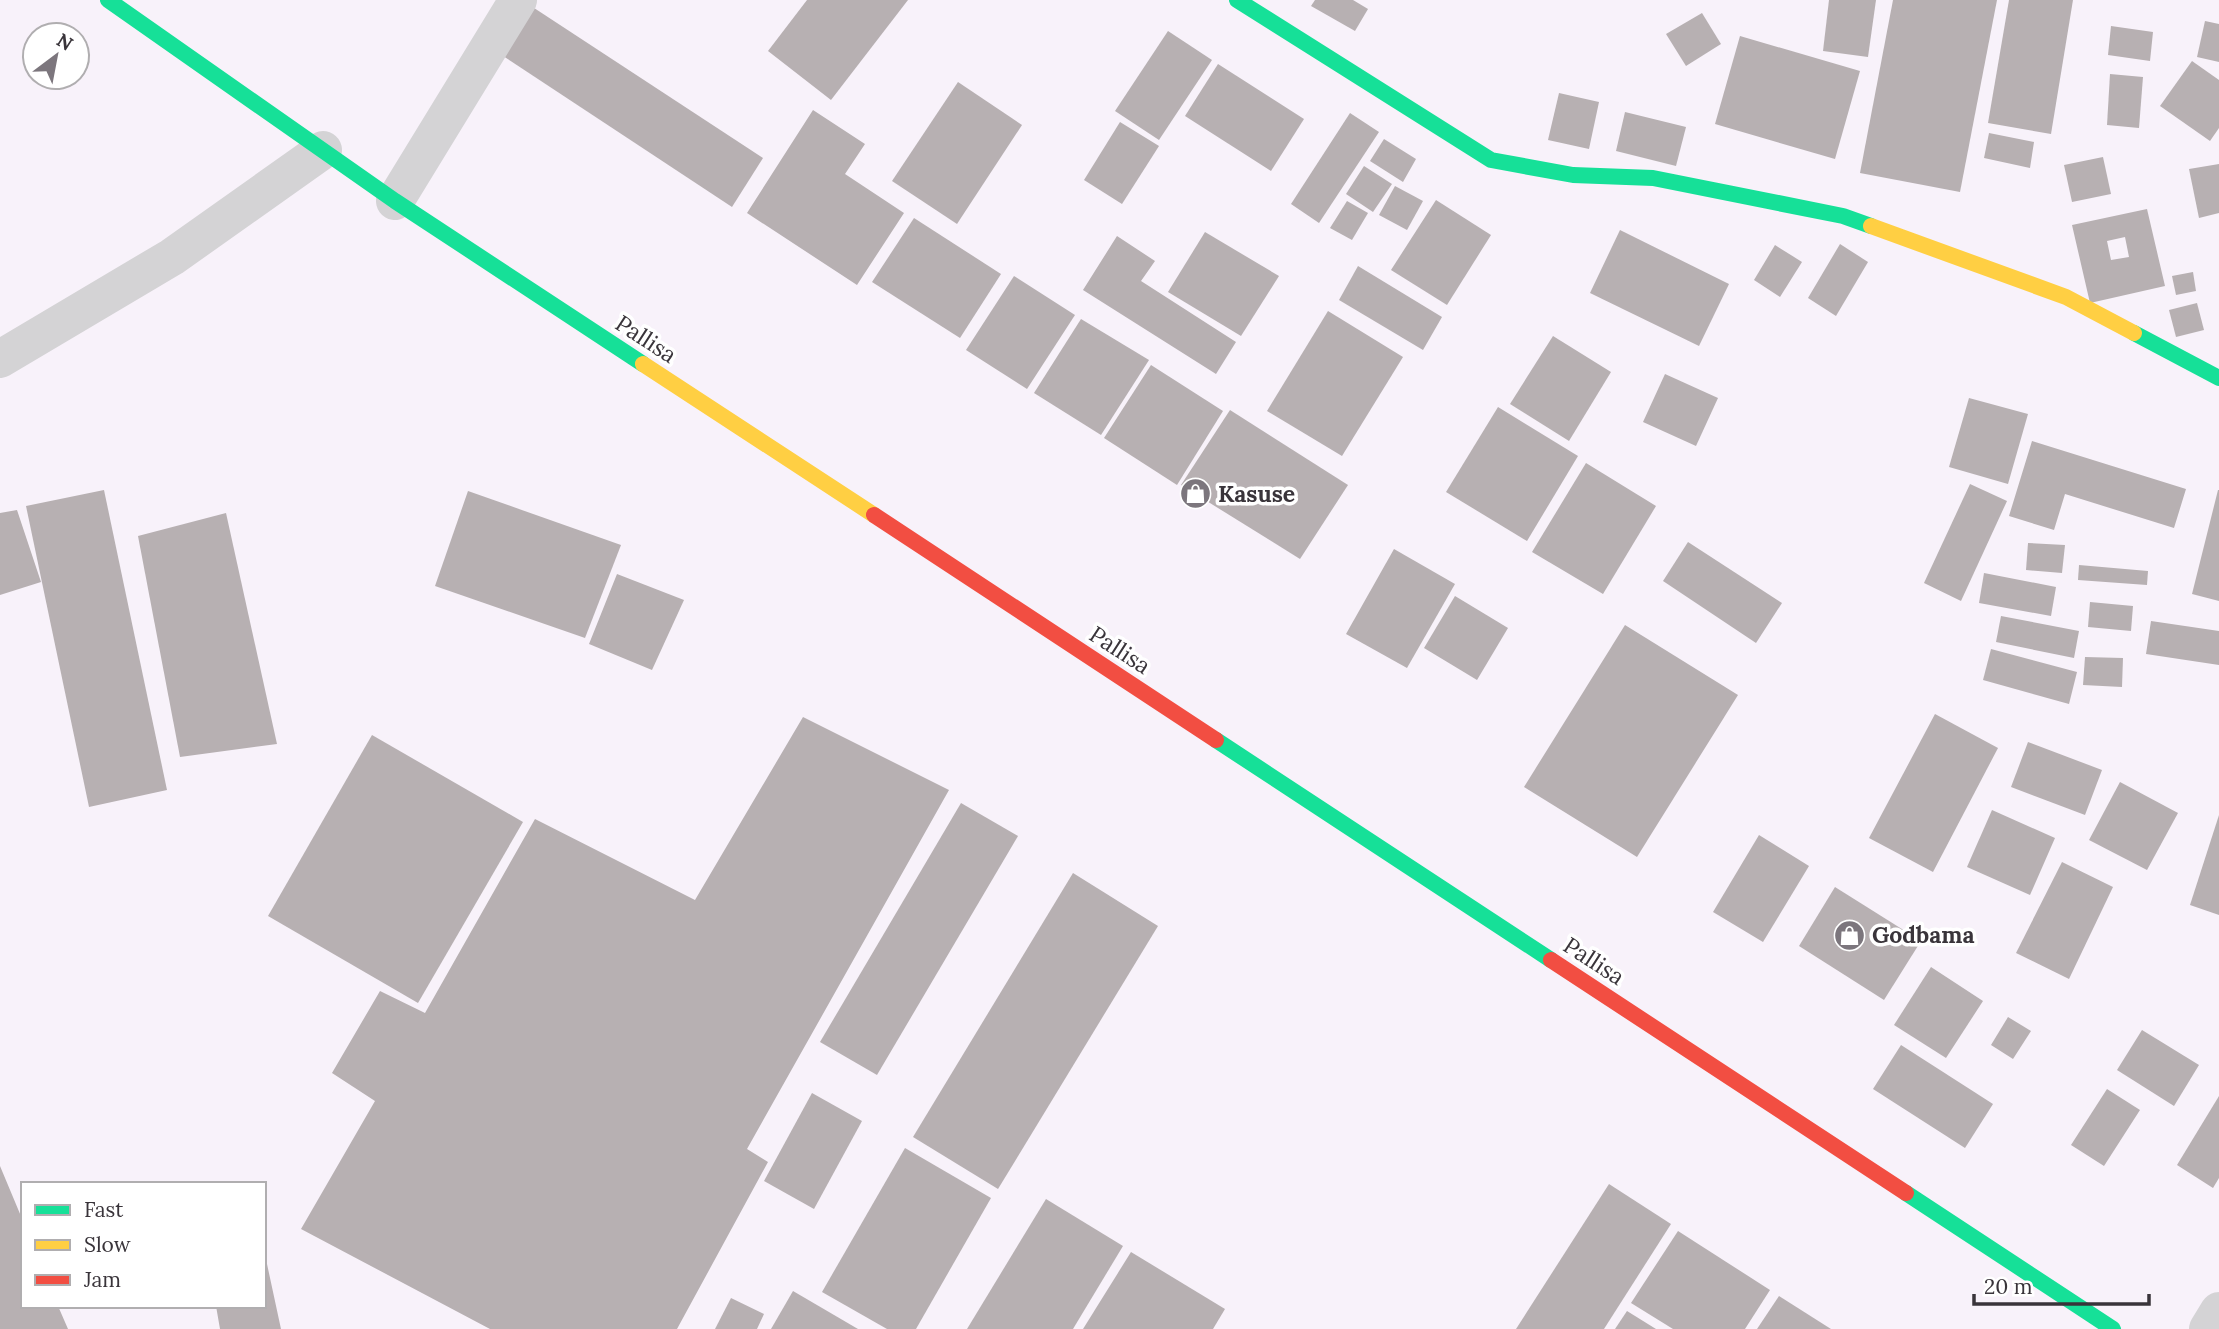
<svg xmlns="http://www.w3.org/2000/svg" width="2219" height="1329" font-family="Lora,serif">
<rect width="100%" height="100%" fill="#f8f2fa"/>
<g fill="#b7b0b2" fill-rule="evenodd">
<polygon points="807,0 908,0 831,100 768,51"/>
<polygon points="1315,0 1353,0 1368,9 1355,31 1311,6"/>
<polygon points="1829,0 1876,0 1868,57 1823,51"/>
<polygon points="1893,0 1997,0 1960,192 1860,173"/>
<polygon points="2009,0 2073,0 2051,134 1988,123"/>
<polygon points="528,4 763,158 732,207 497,52"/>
<polygon points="1702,13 1721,44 1686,66 1666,34"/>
<polygon points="2205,21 2219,24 2219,62 2197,57"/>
<polygon points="2111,26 2153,32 2150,61 2108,55"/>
<polygon points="1168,31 1212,60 1159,140 1115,111"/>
<polygon points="1740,36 1860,71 1835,159 1715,124"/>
<polygon points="2192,61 2219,80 2219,128 2210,141 2160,106"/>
<polygon points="1218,64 1304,119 1271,171 1185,116"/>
<polygon points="2110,74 2143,77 2139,128 2107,125"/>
<polygon points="958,82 1022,125 957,224 892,181"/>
<polygon points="1559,93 1599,102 1589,149 1548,140"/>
<polygon points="813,110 865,144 845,174 904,213 857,285 747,213"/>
<polygon points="1625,112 1686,127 1676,166 1616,151"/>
<polygon points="1350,113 1379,132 1319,223 1291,204"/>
<polygon points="1120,122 1159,146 1122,204 1084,180"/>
<polygon points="1989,133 2034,142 2030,168 1984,158"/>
<polygon points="1384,139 1416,159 1403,182 1370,161"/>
<polygon points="2103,157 2111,194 2072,202 2064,165"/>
<polygon points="2219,164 2219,213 2199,218 2189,169"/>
<polygon points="1364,166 1392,184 1373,212 1346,194"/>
<polygon points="1395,186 1423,201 1407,230 1379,215"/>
<polygon points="1436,200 1491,235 1447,305 1391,270"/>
<polygon points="1347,201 1368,213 1352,240 1330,228"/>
<path d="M 2147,209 L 2165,286 L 2090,303 L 2072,225 ZM 2125,237 L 2129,257 L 2111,260 L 2107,241 Z"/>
<polygon points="914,218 1001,274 960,338 872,282"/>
<polygon points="1620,230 1729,284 1699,346 1590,293"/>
<polygon points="1205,232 1279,276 1241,336 1168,292"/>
<polygon points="1117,236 1155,261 1141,281 1236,342 1216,374 1083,290"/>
<polygon points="1840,244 1868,262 1836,316 1808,298"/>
<polygon points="1775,245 1802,262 1780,297 1754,280"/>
<polygon points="1358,266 1442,317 1423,350 1339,300"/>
<polygon points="2193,272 2196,291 2176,295 2172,276"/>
<polygon points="1014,276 1075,315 1027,389 966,350"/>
<polygon points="2197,303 2204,330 2176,337 2169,310"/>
<polygon points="1328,311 1403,357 1342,456 1267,411"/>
<polygon points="1081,319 1149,360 1101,435 1034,393"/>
<polygon points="1553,336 1611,372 1569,441 1510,404"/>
<polygon points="1151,365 1223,411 1177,485 1104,438"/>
<polygon points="1665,374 1718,398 1696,446 1643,422"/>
<polygon points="1969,398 2028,414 2008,484 1949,467"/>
<polygon points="1498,407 1578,456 1527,541 1446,492"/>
<polygon points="1230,410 1348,485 1300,559 1181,485"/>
<polygon points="2032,441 2186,489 2174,528 2065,494 2054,530 2009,516"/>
<polygon points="1586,463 1656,506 1603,594 1532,552"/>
<polygon points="1970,484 2007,501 1961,601 1924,583"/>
<polygon points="104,490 167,790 89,807 26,506"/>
<polygon points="2218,490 2219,490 2219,601 2192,594"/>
<polygon points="468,491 621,545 585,638 435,586"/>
<polygon points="17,510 41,582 0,595 0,513"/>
<polygon points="226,513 277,744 180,757 138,536"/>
<polygon points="1688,542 1782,603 1756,643 1663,581"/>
<polygon points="2028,543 2065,545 2062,573 2026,570"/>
<polygon points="1394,549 1455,584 1407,668 1346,634"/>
<polygon points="2079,565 2148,571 2147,585 2078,580"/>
<polygon points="1984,573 2056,587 2051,616 1979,603"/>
<polygon points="617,574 684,600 652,670 589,644"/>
<polygon points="1455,596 1508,628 1477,680 1424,648"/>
<polygon points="2090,602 2133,606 2131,631 2088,627"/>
<polygon points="2001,616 2079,631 2074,658 1996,642"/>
<polygon points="2151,621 2219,631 2219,665 2146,654"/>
<polygon points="1625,625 1738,695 1637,857 1524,787"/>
<polygon points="1991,649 2077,672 2069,704 1983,680"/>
<polygon points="2085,657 2123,658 2122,687 2083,685"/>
<polygon points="1935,714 1998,748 1933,872 1869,838"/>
<polygon points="803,717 949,790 747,1149 768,1162 677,1329 490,1329 301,1229 375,1101 332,1073 380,991 425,1013 535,819 695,900"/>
<polygon points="372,735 523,822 418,1003 268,916"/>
<polygon points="2028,742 2102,770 2085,815 2011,787"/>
<polygon points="2120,782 2178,813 2147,870 2089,840"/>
<polygon points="961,803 1018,836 877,1075 820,1042"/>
<polygon points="1992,810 2055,838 2030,895 1967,867"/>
<polygon points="2219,815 2219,915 2190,905"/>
<polygon points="1759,835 1809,866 1763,942 1713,912"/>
<polygon points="2062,862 2113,887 2069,979 2016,953"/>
<polygon points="1073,873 1158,926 998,1189 913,1137"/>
<polygon points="1835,887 1921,941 1884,1000 1799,946"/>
<polygon points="1931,967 1983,1001 1946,1058 1894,1025"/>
<polygon points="2008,1017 2031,1031 2013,1059 1991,1045"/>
<polygon points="2142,1030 2199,1065 2174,1106 2117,1070"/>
<polygon points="1901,1045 1993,1104 1965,1148 1873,1089"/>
<polygon points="2107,1089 2140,1110 2104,1166 2071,1145"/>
<polygon points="812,1093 862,1121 814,1209 764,1181"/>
<polygon points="2219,1096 2219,1178 2213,1188 2177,1165"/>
<polygon points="905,1148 991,1198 916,1329 887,1329 822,1292"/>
<polygon points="0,1166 23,1221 23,1306 58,1306 68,1329 0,1329"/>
<polygon points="1609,1184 1671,1224 1604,1329 1516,1329"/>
<polygon points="1046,1199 1123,1246 1073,1329 967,1329"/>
<polygon points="1678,1231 1770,1290 1745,1329 1673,1329 1631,1303"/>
<polygon points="264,1250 281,1329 220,1329 216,1306 264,1306"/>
<polygon points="1131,1252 1225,1309 1213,1329 1083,1329"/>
<polygon points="793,1291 858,1329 771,1329"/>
<polygon points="1779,1296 1831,1329 1757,1329"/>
<polygon points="731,1298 764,1314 757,1329 715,1329"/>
<polygon points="1627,1311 1656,1329 1615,1329"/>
</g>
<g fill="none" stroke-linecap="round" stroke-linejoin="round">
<g stroke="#d4d3d5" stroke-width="38">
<polyline points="395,201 518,0"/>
<polyline points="0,359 172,257 323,150"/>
<polyline points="2208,1329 2219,1311"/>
</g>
<g stroke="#16e098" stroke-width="16">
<polyline points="108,0 395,201 643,364"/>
<polyline points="1237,0 1491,160 1573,175 1653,178 1843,216 1871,226"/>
<polyline points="2134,333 2219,378"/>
<polyline points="1216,740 1551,960"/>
<polyline points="1906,1193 2113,1329"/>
</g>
<g stroke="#ffcf43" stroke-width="16">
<polyline points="1871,226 2066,297 2134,333"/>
<polyline points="643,364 874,515"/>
</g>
<g stroke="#f24e42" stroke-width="16">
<polyline points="874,515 1216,740"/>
<polyline points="1551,960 1906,1193"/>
</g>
</g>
<defs>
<symbol id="shop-disc" viewBox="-11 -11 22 22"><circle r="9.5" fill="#7c767d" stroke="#fff"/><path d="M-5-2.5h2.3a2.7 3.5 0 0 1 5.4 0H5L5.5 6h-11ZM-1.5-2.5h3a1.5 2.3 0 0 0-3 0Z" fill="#fff"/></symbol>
</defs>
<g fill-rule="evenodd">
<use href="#shop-disc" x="1178" y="476" width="35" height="35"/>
<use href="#shop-disc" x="1832" y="918" width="35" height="35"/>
</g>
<g text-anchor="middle" stroke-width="7" stroke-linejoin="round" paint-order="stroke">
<g font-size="23" fill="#39343a" stroke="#fff">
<text transform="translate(646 339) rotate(33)" y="8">Pallisa</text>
<text transform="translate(1120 650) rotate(33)" y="8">Pallisa</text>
<text transform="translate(1594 961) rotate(33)" y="8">Pallisa</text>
</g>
<g font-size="23" font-weight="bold" fill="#39343a" stroke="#fff" text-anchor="start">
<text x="1218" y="502">Kasuse</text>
<text x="1872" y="943">Godbama</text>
</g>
</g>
<rect x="21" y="1182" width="245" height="126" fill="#ffffff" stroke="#b0aeb0" stroke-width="2"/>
<rect x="35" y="1205" width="35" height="10" fill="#16e098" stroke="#b0aeb0" stroke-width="2"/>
<text x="84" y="1217" font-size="21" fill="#39343a">Fast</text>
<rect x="35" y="1240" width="35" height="10" fill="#ffcf43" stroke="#b0aeb0" stroke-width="2"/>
<text x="84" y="1252" font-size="21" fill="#39343a">Slow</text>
<rect x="35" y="1275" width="35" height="10" fill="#f24e42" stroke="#b0aeb0" stroke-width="2"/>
<text x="84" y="1287" font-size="21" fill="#39343a">Jam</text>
<g transform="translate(56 56) rotate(32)"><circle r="33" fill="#ffffff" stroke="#b0aeb0" stroke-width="2"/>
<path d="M0-5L12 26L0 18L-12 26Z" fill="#7c767d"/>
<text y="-10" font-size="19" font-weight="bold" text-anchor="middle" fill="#39343a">N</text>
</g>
<path d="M1974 1294v10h175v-10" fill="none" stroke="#39343a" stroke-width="3.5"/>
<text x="1984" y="1294" font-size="21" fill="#39343a" stroke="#ffffff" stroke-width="5" paint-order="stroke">20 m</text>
</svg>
